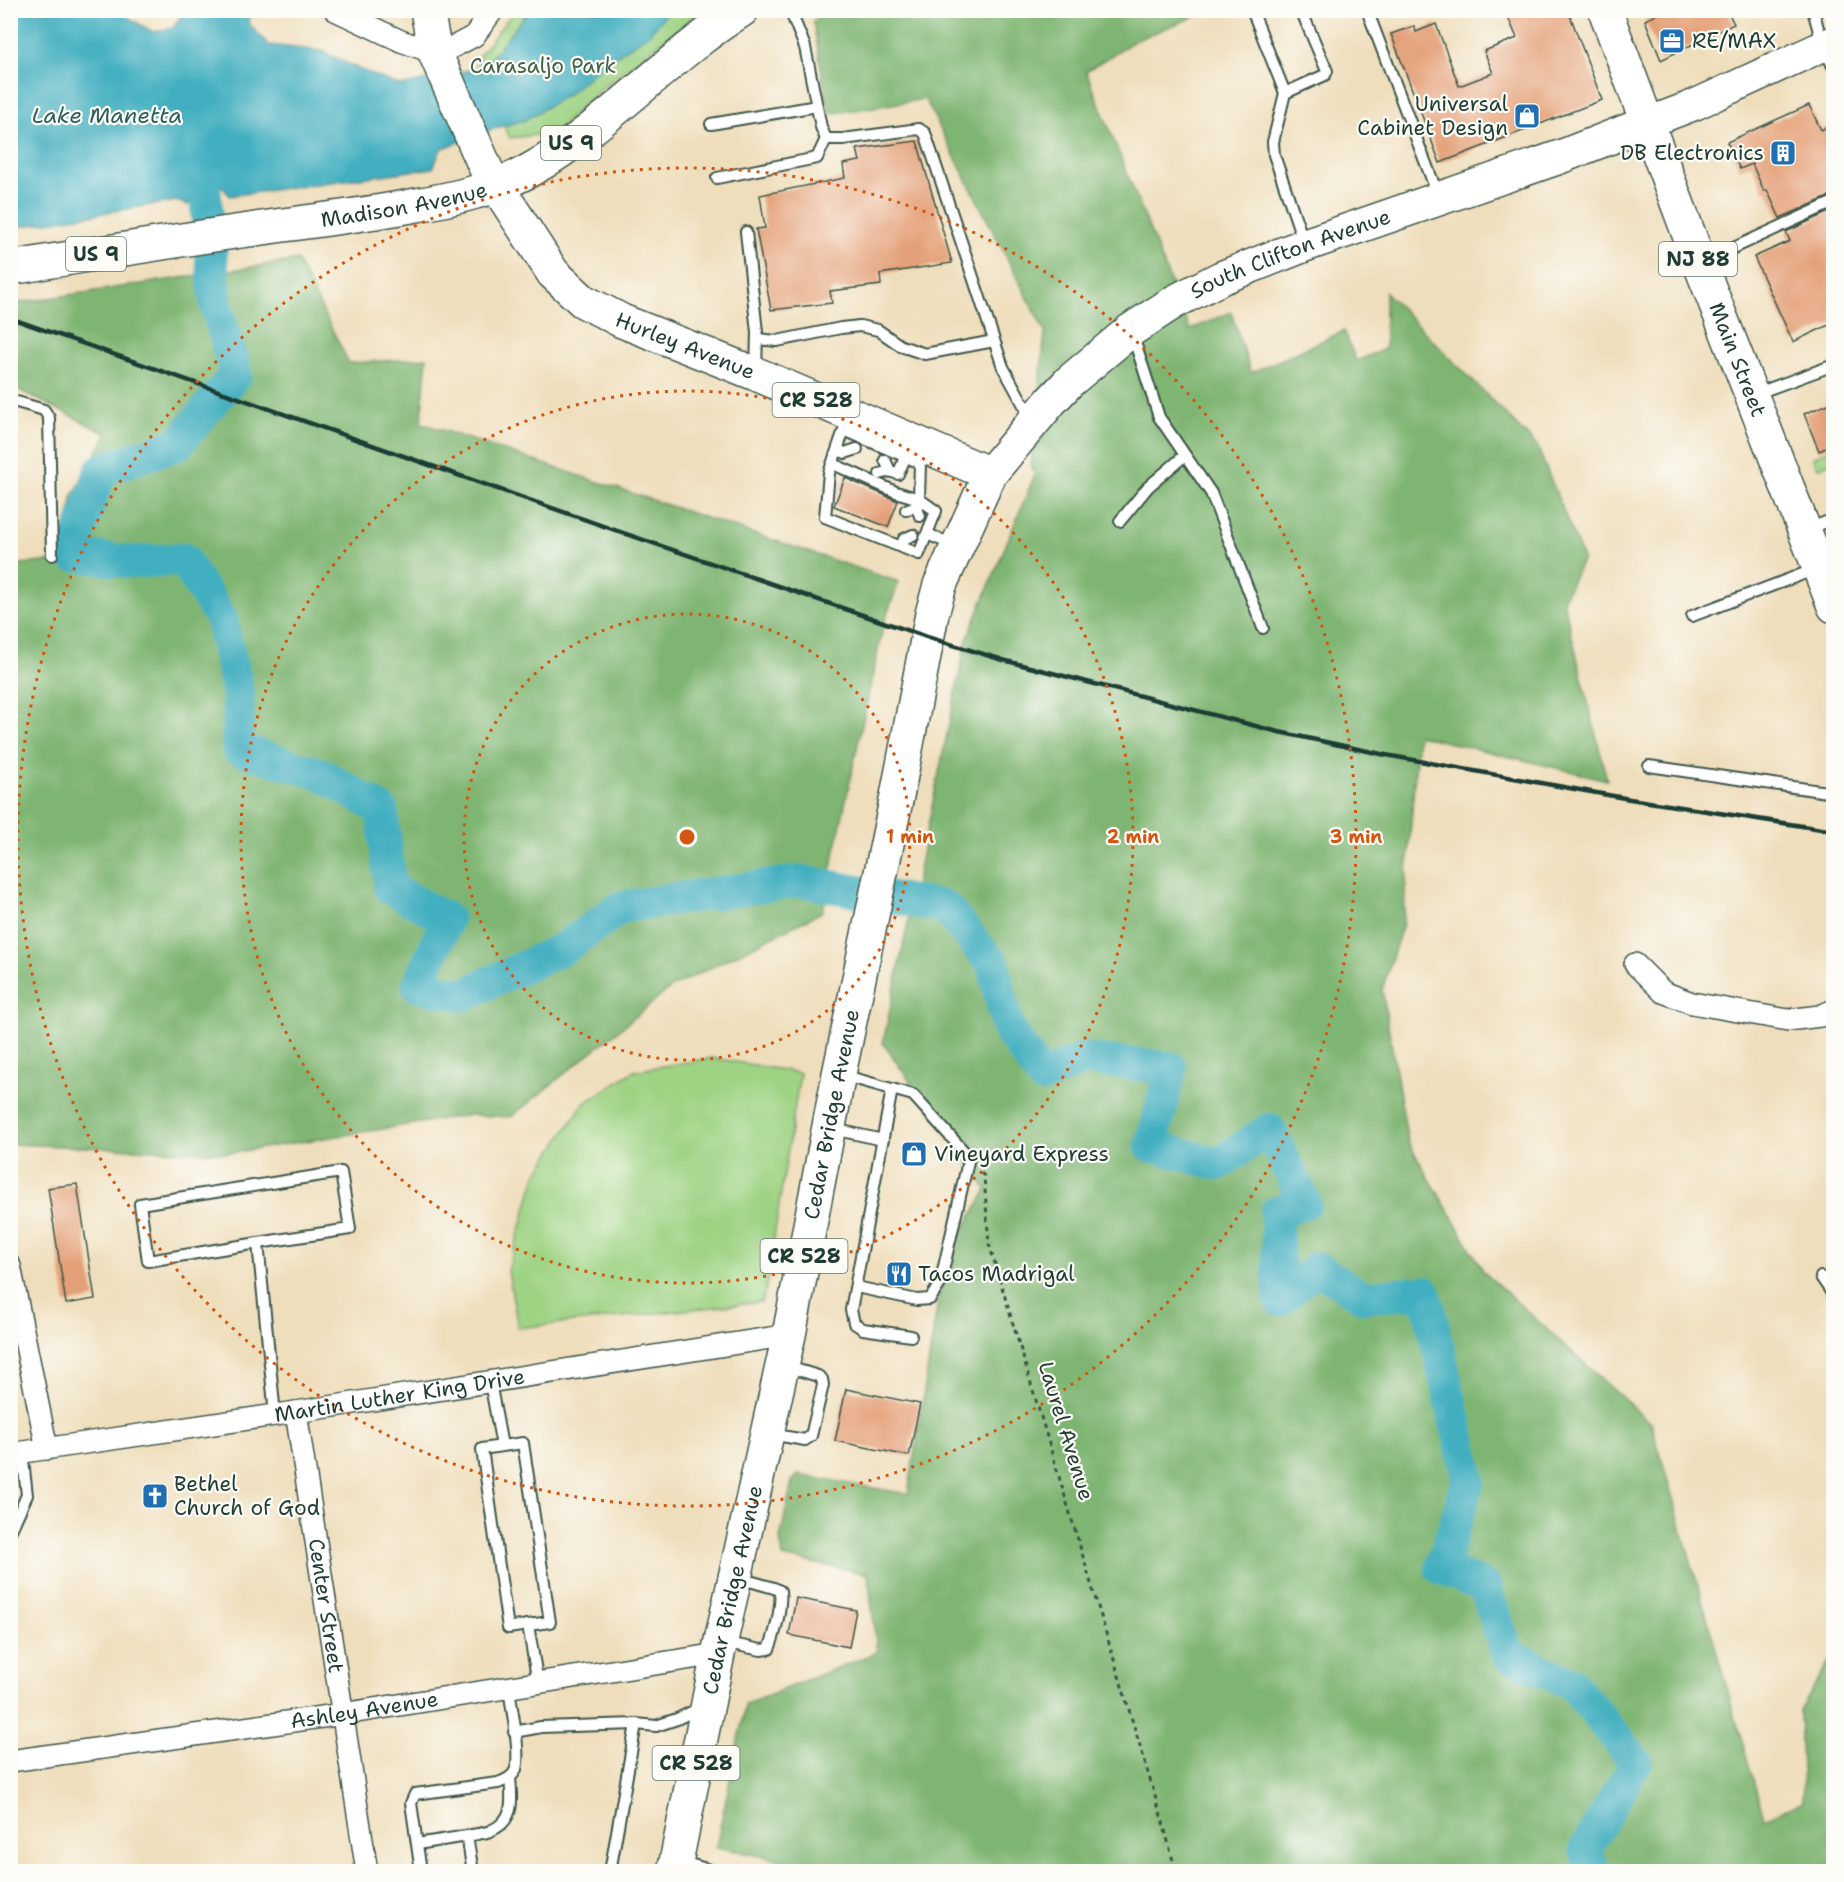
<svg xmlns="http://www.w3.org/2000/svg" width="1844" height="1882" font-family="'Shantell Sans',sans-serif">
<rect width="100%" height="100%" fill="#fdfcf7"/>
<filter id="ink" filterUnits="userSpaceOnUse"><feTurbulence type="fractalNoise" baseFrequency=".0167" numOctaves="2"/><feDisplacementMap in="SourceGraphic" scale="12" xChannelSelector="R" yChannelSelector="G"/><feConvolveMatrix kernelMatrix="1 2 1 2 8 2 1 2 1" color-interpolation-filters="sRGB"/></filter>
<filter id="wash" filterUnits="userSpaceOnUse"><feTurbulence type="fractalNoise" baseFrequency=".008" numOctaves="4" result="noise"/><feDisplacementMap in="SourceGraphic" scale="24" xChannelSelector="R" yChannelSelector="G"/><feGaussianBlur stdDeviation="1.35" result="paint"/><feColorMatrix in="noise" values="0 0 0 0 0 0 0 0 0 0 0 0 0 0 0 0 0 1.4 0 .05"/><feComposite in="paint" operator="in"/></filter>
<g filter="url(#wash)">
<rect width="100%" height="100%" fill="#efdebc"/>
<g fill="#9fd384" stroke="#5f885c" stroke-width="1.5">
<polygon points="514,11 710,11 691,20 614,78 584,104 555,133 510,138 477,78 478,57"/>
<polygon points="1833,448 1833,461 1818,468 1813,457"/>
<polygon points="712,1058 800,1073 766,1288 761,1302 518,1328 508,1271 536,1175 583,1104 634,1071"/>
</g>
<g fill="#7fb572" stroke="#4f7953" stroke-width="1.5">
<polygon points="827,10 1087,10 1092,16 1103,11 1208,11 1134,41 1086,71 1190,330 1231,312 1251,373 1344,331 1356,361 1385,349 1385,292 1537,446 1583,559 1563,600 1607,780 1418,735 1403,923 1382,990 1408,1142 1484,1272 1652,1425 1764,1818 1803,1802 1800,1710 1833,1655 1833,1871 840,1872 716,1847 746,1703 749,1703 877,1652 868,1574 783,1557 780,1539 792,1481 798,1475 908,1494 944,1262 987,1190 883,1043 966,642 1035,474 1031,466 1045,332 925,99 829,114 813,21"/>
<polygon points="297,260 349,363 427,358 421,423 899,582 884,622 822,912 672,987 511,1117 470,1115 230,1153 11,1144 11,565 64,560 72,497 107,434 11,386 11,304"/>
</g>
<polygon fill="#42afc0" stroke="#30767a" stroke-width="1.5" points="11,11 121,11 126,16 153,32 173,28 184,11 250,11 248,23 269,45 322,51 361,70 401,86 485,66 528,11 669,11 649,34 604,64 567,95 525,120 496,128 441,149 433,168 230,196 220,184 213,181 204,182 194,189 188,205 176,201 11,228"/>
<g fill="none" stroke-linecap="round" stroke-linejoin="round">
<polyline stroke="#42afc0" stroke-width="33" points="208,137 204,182 216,305 236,374 178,444 101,470 72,555 133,562 183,559 221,618 238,692 238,749 321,774 382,810 390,888 447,919 418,986 463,995 562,949 621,907 800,881 945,907 993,964 1008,1029 1042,1077 1084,1059 1171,1068 1151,1146 1219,1164 1269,1129 1305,1203 1276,1212 1280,1300 1317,1268 1363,1297 1425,1292 1469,1479 1441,1568 1485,1587 1508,1655 1571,1683 1636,1762 1585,1849 1594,1872"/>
</g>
<g id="blocks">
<g fill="#e4a078">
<polygon points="1512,10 1568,10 1602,100 1440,163 1391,34 1414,26 1416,32 1436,24 1459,86 1493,73 1484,51 1517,38 1508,17 1513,15"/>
<polygon points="1665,10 1727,10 1734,24 1661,60 1645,20"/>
<polygon points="1809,105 1821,130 1833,124 1833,195 1780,218 1767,190 1764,191 1752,164 1740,169 1727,142"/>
<polygon points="917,141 952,263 880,274 881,285 830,291 832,303 771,310 756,229 765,228 760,195 845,178 843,164 860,161 857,149"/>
<polygon points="1833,210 1833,323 1793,342 1754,257 1790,241 1786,232"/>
<polygon points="1833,402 1833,445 1819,451 1804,414"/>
<polygon points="845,478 898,501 888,527 834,506"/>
<polygon points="77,1184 95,1299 66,1304 48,1188"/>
<polygon points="846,1389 920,1404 909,1456 835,1441"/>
<polygon points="796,1598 856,1610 849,1647 789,1635"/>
</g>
</g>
</g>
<g filter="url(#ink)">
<use href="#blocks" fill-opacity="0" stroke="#3e5548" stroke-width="1.5"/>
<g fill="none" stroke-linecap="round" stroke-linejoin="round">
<defs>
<g id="lane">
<polyline points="790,10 805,47 821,127 826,139 843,139 919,129 925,133 1003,367 1031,418"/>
<polyline points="1252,10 1285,93 1325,75 1327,71 1301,10"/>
<polyline points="1367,10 1438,195"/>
<polyline points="1813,10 1823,46 1834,68"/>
<polyline points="1285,93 1273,142 1274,155 1304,243"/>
<polyline points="711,124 817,106"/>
<polyline points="717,178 817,158 826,139"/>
<polyline points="746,232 757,332 756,371"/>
<polyline points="1703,262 1834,202"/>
<polyline points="1133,336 1159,417 1211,493 1263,628"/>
<polyline points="757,339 777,341 841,328 860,326 878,330 901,346 925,354 994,341"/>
<polyline points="1755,394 1834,365"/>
<polyline points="10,400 44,410 49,418 52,555"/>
<polygon points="844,430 920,463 919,499 936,511 919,554 825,517 829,473"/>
<polyline points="838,450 845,453 857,449"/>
<polyline points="833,464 896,492 919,499 916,506"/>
<polyline points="890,471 898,474 905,458"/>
<polyline points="880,474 890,471 885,460"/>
<polyline points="906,510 916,506 920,516"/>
<polyline points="1120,521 1148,487 1184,456"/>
<polyline points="1808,529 1834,519"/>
<polyline points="927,534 954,545"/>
<polyline points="901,547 904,539 913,535"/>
<polyline points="1692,616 1816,569"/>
<polyline points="1649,766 1834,793"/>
<polyline points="842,1075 913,1095 969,1157 940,1284 930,1299 917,1300 856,1287"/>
<polyline points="892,1089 851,1310 854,1323 863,1329 911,1336"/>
<polyline points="833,1129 883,1140"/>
<polyline points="258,1243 148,1261 140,1204 341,1172 350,1229 258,1243 275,1415"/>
<polyline points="1821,1277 1834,1296"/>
<polyline points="490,1382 502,1446 523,1443 550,1622 528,1625 538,1683"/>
<polyline points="770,1434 805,1440 811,1436 823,1385 822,1379 818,1376 785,1366"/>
<polyline points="502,1446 482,1449 508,1628 528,1625"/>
<polyline points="10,1532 27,1495 22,1452"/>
<path d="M 723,1642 L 761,1650 L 769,1649 C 775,1635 782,1606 780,1591 L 774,1588 L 739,1578"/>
<polyline points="514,1732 541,1727 636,1724 656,1726 677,1719 702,1707"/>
<polyline points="417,1844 467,1836"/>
<polyline points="679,1861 716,1872"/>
<path d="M 421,1872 L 411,1803 L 415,1794 L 498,1783 C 506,1780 513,1777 516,1769 C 521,1750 511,1708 509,1687"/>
<path d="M 473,1872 L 467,1836 C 474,1834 483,1834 490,1831 C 515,1821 512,1800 510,1778"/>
<polyline points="610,1872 636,1724"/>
</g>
<g id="street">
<polyline points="335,10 401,41 435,53 455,46 474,36 493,10"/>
<polyline points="1635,964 1663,992 1692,1003 1788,1020 1820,1016 1834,1010"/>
<polyline points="10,1266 47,1449"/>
<path id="s1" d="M 296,1412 L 367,1872"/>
<path id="s2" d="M 10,1454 L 296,1412 L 789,1335"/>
<path id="s3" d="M 10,1761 L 343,1714 L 718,1654"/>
</g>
<polyline id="secondary" points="1647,123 1694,105 1834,41"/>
<g id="primary">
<path id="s4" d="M 427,10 L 435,53 L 487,171 L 553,273 L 583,301 L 622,321 L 756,374 L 990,474"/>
<path id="s5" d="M 1605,10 L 1700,264 L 1834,606"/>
<path id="s6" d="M 674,1872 L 718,1654 L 789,1335 L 839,1074 L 898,791 L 932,614 L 940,585 L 990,474 L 1051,401 L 1070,381 L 1131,330 L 1174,302 L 1221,278 L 1305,245 L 1560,157 L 1647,123"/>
</g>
<g id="highway">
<path id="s7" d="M 10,268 C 90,255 169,241 249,230 C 303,222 357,216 411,206 C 452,199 495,190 532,169 C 609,125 667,57 742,10"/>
</g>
</defs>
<use href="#lane" stroke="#3e5548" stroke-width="14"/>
<use href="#street" stroke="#3e5548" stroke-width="24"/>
<use href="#secondary" stroke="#3e5548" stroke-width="33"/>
<use href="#primary" stroke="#3e5548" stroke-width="36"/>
<use href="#highway" stroke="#3e5548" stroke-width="36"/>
<polyline stroke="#3e5548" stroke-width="3" stroke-dasharray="4.5 4.5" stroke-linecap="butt" points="981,1173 984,1176 989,1244 1164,1826 1176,1872"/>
<use href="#lane" stroke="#fff" stroke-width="10"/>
<use href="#street" stroke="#fff" stroke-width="21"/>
<use href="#secondary" stroke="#fff" stroke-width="30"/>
<use href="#primary" stroke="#fff" stroke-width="33"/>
<use href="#highway" stroke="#fff" stroke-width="33"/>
<polyline stroke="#1f3d34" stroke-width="4.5" points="10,318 609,528 927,637 1003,660 1279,732 1386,755 1630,799 1834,831"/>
</g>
</g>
<g fill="none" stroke="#d45610" stroke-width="3" stroke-dasharray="3 6">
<circle cx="687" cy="837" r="223"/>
<circle cx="687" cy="837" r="446"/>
<circle cx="687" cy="837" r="669"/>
</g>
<defs>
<symbol id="office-square" viewBox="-11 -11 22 22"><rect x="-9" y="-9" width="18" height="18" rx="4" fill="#1f6fb2" stroke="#fdfcf7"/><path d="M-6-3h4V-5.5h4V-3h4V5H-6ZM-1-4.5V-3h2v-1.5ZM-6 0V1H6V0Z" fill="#fff"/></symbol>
<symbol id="shop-square" viewBox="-11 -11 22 22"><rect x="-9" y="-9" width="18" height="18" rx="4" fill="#1f6fb2" stroke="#fdfcf7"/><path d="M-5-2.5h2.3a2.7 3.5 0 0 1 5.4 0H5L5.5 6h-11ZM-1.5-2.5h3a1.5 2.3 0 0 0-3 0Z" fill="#fff"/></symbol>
<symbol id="building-square" viewBox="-11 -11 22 22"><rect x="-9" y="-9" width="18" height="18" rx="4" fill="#1f6fb2" stroke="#fdfcf7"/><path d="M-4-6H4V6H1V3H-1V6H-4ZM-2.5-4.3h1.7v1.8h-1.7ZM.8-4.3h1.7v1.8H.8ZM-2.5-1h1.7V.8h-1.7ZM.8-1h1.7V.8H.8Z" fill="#fff"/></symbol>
<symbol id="restaurant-square" viewBox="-11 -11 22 22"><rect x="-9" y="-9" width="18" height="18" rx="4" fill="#1f6fb2" stroke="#fdfcf7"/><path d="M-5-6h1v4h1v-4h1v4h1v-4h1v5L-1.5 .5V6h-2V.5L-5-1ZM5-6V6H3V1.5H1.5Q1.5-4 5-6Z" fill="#fff"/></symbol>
<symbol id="church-square" viewBox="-11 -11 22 22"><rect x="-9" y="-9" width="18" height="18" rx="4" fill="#1f6fb2" stroke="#fdfcf7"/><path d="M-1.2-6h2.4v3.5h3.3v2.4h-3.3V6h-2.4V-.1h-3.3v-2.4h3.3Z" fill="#fff"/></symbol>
</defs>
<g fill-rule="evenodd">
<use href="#office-square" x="1657" y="26" width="30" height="30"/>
<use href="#shop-square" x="1512" y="101" width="30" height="30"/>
<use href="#building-square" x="1768" y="138" width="30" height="30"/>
<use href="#shop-square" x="899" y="1139" width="30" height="30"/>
<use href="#restaurant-square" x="884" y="1259" width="30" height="30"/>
<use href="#church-square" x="140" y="1481" width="30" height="30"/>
</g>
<g text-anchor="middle" stroke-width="4.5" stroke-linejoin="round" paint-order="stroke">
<g fill="#fdfcf7" stroke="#62766e" stroke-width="1.5">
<rect x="541" y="126" width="60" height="34" rx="4.5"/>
<rect x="66" y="237" width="60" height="34" rx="4.5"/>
<rect x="1659" y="242" width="78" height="34" rx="4.5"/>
<rect x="772.5" y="383" width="87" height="34" rx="4.5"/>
<rect x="760.5" y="1239" width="87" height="34" rx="4.5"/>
<rect x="652.5" y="1746" width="87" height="34" rx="4.5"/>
</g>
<g font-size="20" font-weight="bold" fill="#1f3d34">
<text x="571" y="150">US 9</text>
<text x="96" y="261">US 9</text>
<text x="1698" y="266">NJ 88</text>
<text x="816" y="407">CR 528</text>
<text x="804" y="1263">CR 528</text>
<text x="696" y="1770">CR 528</text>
</g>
<g font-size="21" fill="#1f3d34" stroke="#fdfcf7" text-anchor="start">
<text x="1692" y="48">RE/MAX</text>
<text x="1508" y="111" text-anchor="end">Universal<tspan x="1508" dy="24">Cabinet Design</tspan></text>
<text x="1764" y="160" text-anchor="end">DB Electronics</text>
<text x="934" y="1161">Vineyard Express</text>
<text x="918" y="1281">Tacos Madrigal</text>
<text x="174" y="1491">Bethel<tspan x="174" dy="24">Church of God</tspan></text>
</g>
<g font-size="21" fill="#3f6248" stroke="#fdfcf7">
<text x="543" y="73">Carasaljo Park</text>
</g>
<g font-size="21" fill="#1f3d34" stroke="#fdfcf7">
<text dy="7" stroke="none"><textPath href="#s7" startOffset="399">Madison Avenue</textPath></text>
<text dy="7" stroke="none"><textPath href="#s6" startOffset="1816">South Clifton Avenue</textPath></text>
<text dy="7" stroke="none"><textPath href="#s4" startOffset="447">Hurley Avenue</textPath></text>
<text dy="7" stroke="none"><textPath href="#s5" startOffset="374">Main Street</textPath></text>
<text dy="7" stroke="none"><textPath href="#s6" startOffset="774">Cedar Bridge Avenue</textPath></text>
<text dy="7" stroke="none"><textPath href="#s2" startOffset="394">Martin Luther King Drive</textPath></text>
<text transform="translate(1066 1431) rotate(73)" y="7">Laurel Avenue</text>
<text dy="7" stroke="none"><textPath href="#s6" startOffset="288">Cedar Bridge Avenue</textPath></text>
<text dy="7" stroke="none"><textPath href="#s1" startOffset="196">Center Street</textPath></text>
<text dy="7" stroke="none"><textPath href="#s3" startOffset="358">Ashley Avenue</textPath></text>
</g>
<g font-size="22" font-style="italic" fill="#2a5f5e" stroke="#fdfcf7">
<text x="107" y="123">Lake Manetta</text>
</g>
</g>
<circle cx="687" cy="837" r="9" fill="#d45610" stroke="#fdfcf7" stroke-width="3"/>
<g font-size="18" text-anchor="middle" font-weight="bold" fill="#d45610" stroke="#fdfcf7" stroke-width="4.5" stroke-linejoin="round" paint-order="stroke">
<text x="910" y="843">1 min</text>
<text x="1133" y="843">2 min</text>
<text x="1356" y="843">3 min</text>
</g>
<rect width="1844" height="1882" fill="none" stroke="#fdfcf7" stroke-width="36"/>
</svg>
